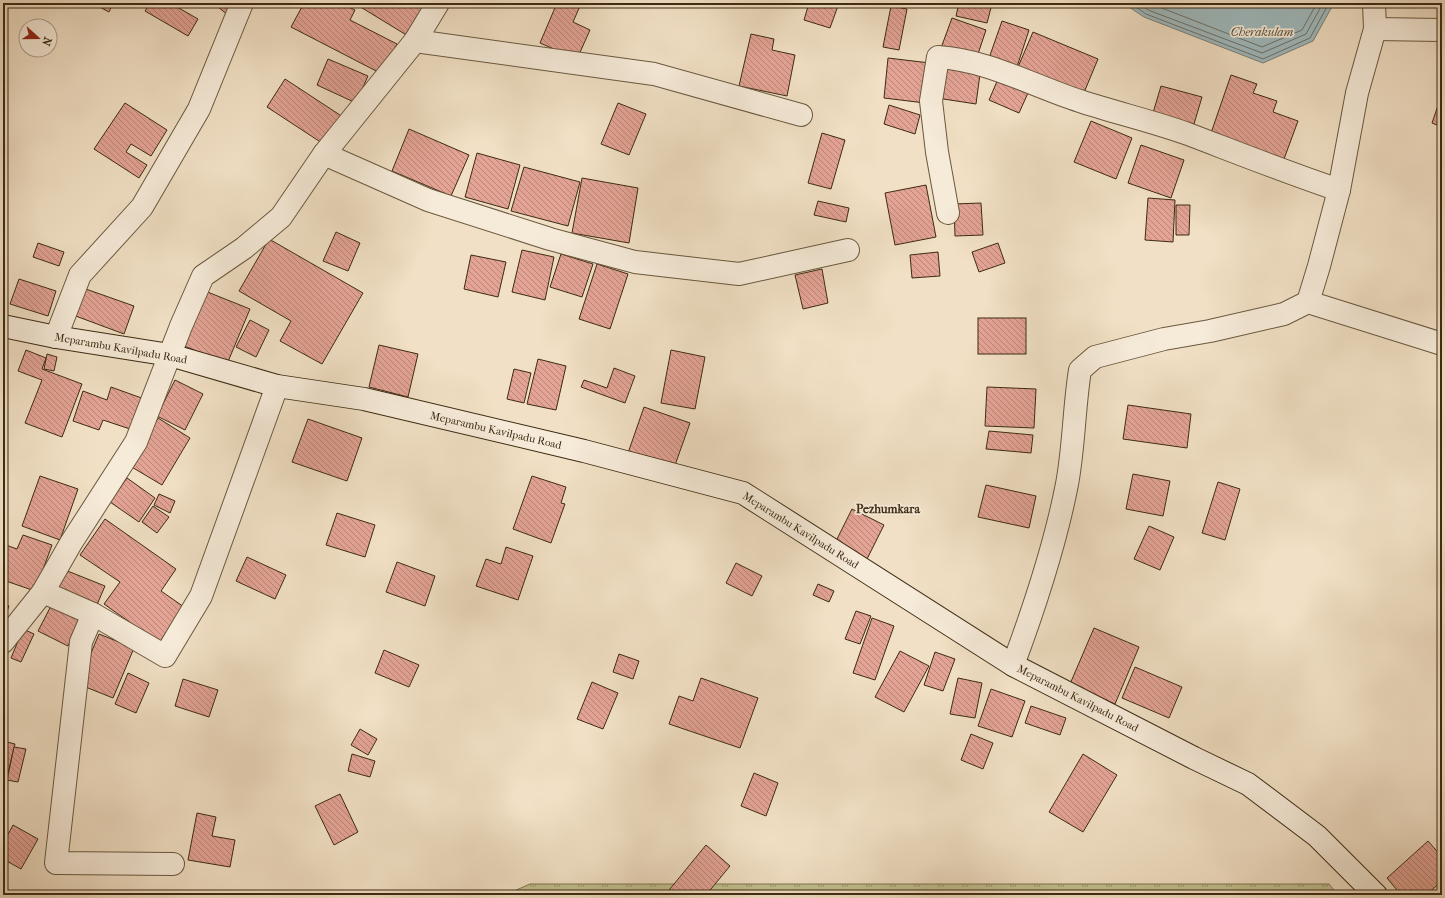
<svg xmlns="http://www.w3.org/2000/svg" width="1445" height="898" font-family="'IM FELL French Canon',serif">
<defs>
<pattern id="grass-tufts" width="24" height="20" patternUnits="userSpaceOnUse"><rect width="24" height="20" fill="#c2c08f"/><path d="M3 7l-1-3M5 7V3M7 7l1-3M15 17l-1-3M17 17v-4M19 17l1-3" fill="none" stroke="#9f9c73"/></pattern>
<pattern id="building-back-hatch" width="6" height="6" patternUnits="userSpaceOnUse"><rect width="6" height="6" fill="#e3a395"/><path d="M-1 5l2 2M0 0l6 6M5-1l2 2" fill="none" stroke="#b98578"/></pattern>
</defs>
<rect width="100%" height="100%" fill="#f1e0c5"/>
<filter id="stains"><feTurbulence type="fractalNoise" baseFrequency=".005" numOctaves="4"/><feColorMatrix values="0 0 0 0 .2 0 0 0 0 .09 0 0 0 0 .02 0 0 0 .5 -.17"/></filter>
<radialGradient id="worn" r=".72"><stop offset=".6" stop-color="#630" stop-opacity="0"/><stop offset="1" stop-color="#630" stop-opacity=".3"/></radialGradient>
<polygon fill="url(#grass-tufts)" stroke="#807650" points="530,884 1329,884 1338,895 505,895"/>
<polygon fill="#9fbabf" stroke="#78817a" points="1123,3 1334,3 1313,41 1263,63 1144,17"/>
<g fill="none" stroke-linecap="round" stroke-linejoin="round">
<g stroke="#6e7268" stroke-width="1">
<polyline points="1130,3 1146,14 1263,59 1310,38 1329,3"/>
<polyline points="1139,3 1148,10 1262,53 1306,34 1323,3"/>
<polyline points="1149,3 1262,47 1302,30 1317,3"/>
</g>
</g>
<g fill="url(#building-back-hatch)" stroke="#3d2b12">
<polygon points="92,3 113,3 109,12"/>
<polygon points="150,3 170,3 198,19 188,36 145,11"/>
<polygon points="213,3 237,3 228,15"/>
<polygon points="304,3 341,3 355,10 350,20 397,44 382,74 291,27"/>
<polygon points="354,3 428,3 408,36"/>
<polygon points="557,3 574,3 580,6 573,22 590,30 577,59 540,43"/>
<polygon points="809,3 839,3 830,28 804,20"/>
<polygon points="959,3 992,4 987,23 956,16"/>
<polygon points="891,6 907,9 899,50 883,47"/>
<polygon points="952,18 986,30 976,60 941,48"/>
<polygon points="1002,21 1029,30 1016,70 988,61"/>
<polygon points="1033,32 1098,59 1083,95 1018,67"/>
<polygon points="751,34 774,39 772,50 795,55 787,96 739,86"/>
<polygon points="888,58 930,63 925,103 884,98"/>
<polygon points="328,59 368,76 356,103 317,85"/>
<polygon points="941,68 980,74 976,104 937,98"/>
<polygon points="1231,75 1257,84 1253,93 1277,101 1273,112 1298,121 1284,159 1211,133"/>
<polygon points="285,79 343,117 325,145 267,107"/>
<polygon points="998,79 1028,93 1019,113 989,100"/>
<polygon points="1161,86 1202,97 1194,124 1153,113"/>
<polygon points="1442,94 1442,127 1432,123"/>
<polygon points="125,103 167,130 151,156 131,144 126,152 147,165 139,178 94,149"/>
<polygon points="618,103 646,114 629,155 601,144"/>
<polygon points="889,105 920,115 915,134 884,124"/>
<polygon points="1091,121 1132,138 1116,179 1074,162"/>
<polygon points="409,129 469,155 451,196 392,171"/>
<polygon points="822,133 845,140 831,189 808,183"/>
<polygon points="1141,145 1184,160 1171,198 1128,183"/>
<polygon points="477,153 520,165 508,209 465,197"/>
<polygon points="524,167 580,182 568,226 511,211"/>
<polygon points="582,178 638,188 629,243 572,233"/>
<polygon points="926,185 936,237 895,245 885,193"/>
<polygon points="1148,198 1175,200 1173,242 1145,240"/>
<polygon points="818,201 849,208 846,222 814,215"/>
<polygon points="981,203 983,235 955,236 954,204"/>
<polygon points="1176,205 1190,205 1189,235 1176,235"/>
<polygon points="336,232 360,243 348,271 323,261"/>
<polygon points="269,239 363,293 322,364 280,341 291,321 239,291"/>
<polygon points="38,243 64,252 59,266 33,257"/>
<polygon points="998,243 1005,263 979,272 972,252"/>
<polygon points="522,250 554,257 545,300 512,292"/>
<polygon points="938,252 940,276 912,278 910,255"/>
<polygon points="561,254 593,264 582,297 550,287"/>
<polygon points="471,255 506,262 498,297 464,289"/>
<polygon points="597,264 628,274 610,329 579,319"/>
<polygon points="822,269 828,303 803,309 795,275"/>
<polygon points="19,279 56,291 48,316 10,304"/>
<polygon points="83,288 134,306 124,334 73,315"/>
<polygon points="205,291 250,309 227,364 182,345"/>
<rect x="978" y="318" width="48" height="36"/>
<polygon points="250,320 269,330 256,357 236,347"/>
<polygon points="379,345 418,354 408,397 369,387"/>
<polygon points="26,350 46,358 42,369 82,384 62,437 25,423 42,380 18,371"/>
<polygon points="671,350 705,357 695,409 661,403"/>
<polygon points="47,354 57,357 54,371 44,369"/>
<polygon points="538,359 566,366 556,410 527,404"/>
<polygon points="614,368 635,376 625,403 581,387 584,380 607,388"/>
<polygon points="514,369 531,373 524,403 507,399"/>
<polygon points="175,380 203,394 185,430 157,416"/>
<polygon points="111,387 147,400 136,431 103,420 99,430 73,421 83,391 107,400"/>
<polygon points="987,387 1036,389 1034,428 985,426"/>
<polygon points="1128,405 1191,414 1187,448 1123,439"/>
<polygon points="644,407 690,423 674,468 628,453"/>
<polygon points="158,418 190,438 162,485 130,466"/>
<polygon points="308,419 362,438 347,481 292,462"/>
<polygon points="989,431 1033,435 1031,453 986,449"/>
<polygon points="1133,474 1170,481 1163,516 1126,509"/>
<polygon points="40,476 78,489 60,540 22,526"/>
<polygon points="532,476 566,487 561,503 565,504 551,543 513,529"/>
<polygon points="127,478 155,498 139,522 110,502"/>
<polygon points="1218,482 1240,489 1225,540 1202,533"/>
<polygon points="986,485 1036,496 1029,528 978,517"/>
<polygon points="159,494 175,501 170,513 154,505"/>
<polygon points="153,506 169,517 157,533 142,522"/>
<polygon points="852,509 884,525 866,561 834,545"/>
<polygon points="337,513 375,525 365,557 326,545"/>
<polygon points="105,519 176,569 161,591 184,607 159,643 104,604 120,582 80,555"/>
<polygon points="1149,526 1174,537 1160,570 1134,559"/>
<polygon points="23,535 52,545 35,591 3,580 3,544 17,549"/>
<polygon points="506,547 533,556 518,600 476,586 486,559 501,564"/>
<polygon points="247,557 286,575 275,599 236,581"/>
<polygon points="397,562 435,576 425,606 386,592"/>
<polygon points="736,563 762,576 752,596 726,583"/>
<polygon points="65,570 105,586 96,607 57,590"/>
<polygon points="818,584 834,591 829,602 813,595"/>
<polygon points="3,603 9,606 3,621"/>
<polygon points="52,604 81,618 68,646 38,631"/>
<polygon points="856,611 871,616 860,644 845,639"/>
<polygon points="872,618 894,626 875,680 853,673"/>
<polygon points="1094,628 1139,647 1115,704 1070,684"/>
<polygon points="23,629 34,634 21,662 11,658"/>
<polygon points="99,634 134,648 113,698 78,684"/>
<polygon points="384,650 419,665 409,687 375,673"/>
<polygon points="900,651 929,666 904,712 875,697"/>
<polygon points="935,652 955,659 943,691 924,685"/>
<polygon points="619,654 639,661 633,679 613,672"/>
<polygon points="1135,667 1182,687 1169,718 1122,698"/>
<polygon points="128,673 149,683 136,713 115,704"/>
<polygon points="701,678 758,698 740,748 669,724 679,696 693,701"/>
<polygon points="958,678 982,683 975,718 950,714"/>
<polygon points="183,679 218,690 209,717 175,706"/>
<polygon points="592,682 618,693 603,729 577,719"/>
<polygon points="991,689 1025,701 1012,737 978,726"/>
<polygon points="1031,706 1066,718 1060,735 1025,723"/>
<polygon points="360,729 377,739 368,755 351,745"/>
<polygon points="971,734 993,743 983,769 961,760"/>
<polygon points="3,741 15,744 7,777 3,776"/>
<polygon points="14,747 26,749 18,782 7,780"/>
<polygon points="352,754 375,761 370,777 348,771"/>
<polygon points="1083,754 1117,775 1083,832 1049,812"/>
<polygon points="754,773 778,783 766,816 741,806"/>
<polygon points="340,794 358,832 334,845 315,806"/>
<polygon points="197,813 216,817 212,836 235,840 230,867 188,860"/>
<polygon points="13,825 38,839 21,869 3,859 3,844"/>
<polygon points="1428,841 1442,857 1442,881 1426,895 1401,895 1387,878"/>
<polygon points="706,845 730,866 706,895 665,895"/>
</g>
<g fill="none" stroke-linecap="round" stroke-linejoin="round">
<defs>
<g id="minor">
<polyline points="1375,29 1442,30"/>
<polyline points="415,41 654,74 801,115"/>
<polyline points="324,154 428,200 550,239 635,262 739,274 848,250"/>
<path d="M 948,213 L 937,152 L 931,101 L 938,57 C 988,60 1033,86 1080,101 C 1116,113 1152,121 1188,134 C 1238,153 1288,173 1339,190"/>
<polyline points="1308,302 1442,344"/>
<polyline points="56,337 80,275 142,207 199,109 242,3"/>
<polyline points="43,592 93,614 165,656 201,596 277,386"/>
<polyline points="93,614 81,642 56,863 173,864"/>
<polyline points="3,642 43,592 71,543 136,442 181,326 203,276 244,248 281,217 324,154 415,41 438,3"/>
<path d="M 1013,665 C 1035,606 1055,546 1067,484 C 1074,447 1074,407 1080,370 L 1095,357 L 1164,339 L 1210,331 L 1284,314 L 1308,302 L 1319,266 L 1339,190 L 1357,93 L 1375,29 L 1374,3"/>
</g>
<polyline id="secondary" points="3,326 56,337 170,355 277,386 364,399 584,451 743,493 1013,665 1194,758 1248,784 1317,836 1376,895"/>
</defs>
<use href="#minor" stroke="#6a583f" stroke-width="24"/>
<use href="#secondary" stroke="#3d2b12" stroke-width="24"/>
<use href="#minor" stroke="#f6ebd9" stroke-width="22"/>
<use href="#secondary" stroke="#f6ebd9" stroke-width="22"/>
</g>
<g text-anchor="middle" stroke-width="3.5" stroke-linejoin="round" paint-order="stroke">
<g font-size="11" fill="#3d2b12" stroke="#f6ebd9">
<text transform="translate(121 348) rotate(10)" y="4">Meparambu Kavilpadu Road</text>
<text transform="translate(496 430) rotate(13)" y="4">Meparambu Kavilpadu Road</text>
<text transform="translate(801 530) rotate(32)" y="4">Meparambu Kavilpadu Road</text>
<text transform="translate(1078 698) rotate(27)" y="4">Meparambu Kavilpadu Road</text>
</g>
<g font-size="12" font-style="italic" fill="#564f3d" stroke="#f6ebd9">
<text x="1262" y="36">Cherakulam</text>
</g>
<g font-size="12" font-weight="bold" fill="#3d2b12" stroke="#f6ebd9">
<text x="888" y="513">Pezhumkara</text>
</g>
</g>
<rect width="1445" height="898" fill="none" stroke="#f1e0c5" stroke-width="16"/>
<rect x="4" y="4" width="1437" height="890" fill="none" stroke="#3d2b12" stroke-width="2"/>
<rect x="8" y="8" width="1429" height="882" fill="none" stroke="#3d2b12"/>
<g transform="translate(38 38) rotate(111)"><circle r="19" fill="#f6ebd9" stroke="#ac9e89"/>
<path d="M0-3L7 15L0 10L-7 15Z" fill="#8f2418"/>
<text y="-6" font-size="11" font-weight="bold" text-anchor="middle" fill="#3d2b12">N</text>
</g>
<rect width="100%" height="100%" filter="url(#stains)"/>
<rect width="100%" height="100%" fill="url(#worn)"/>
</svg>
